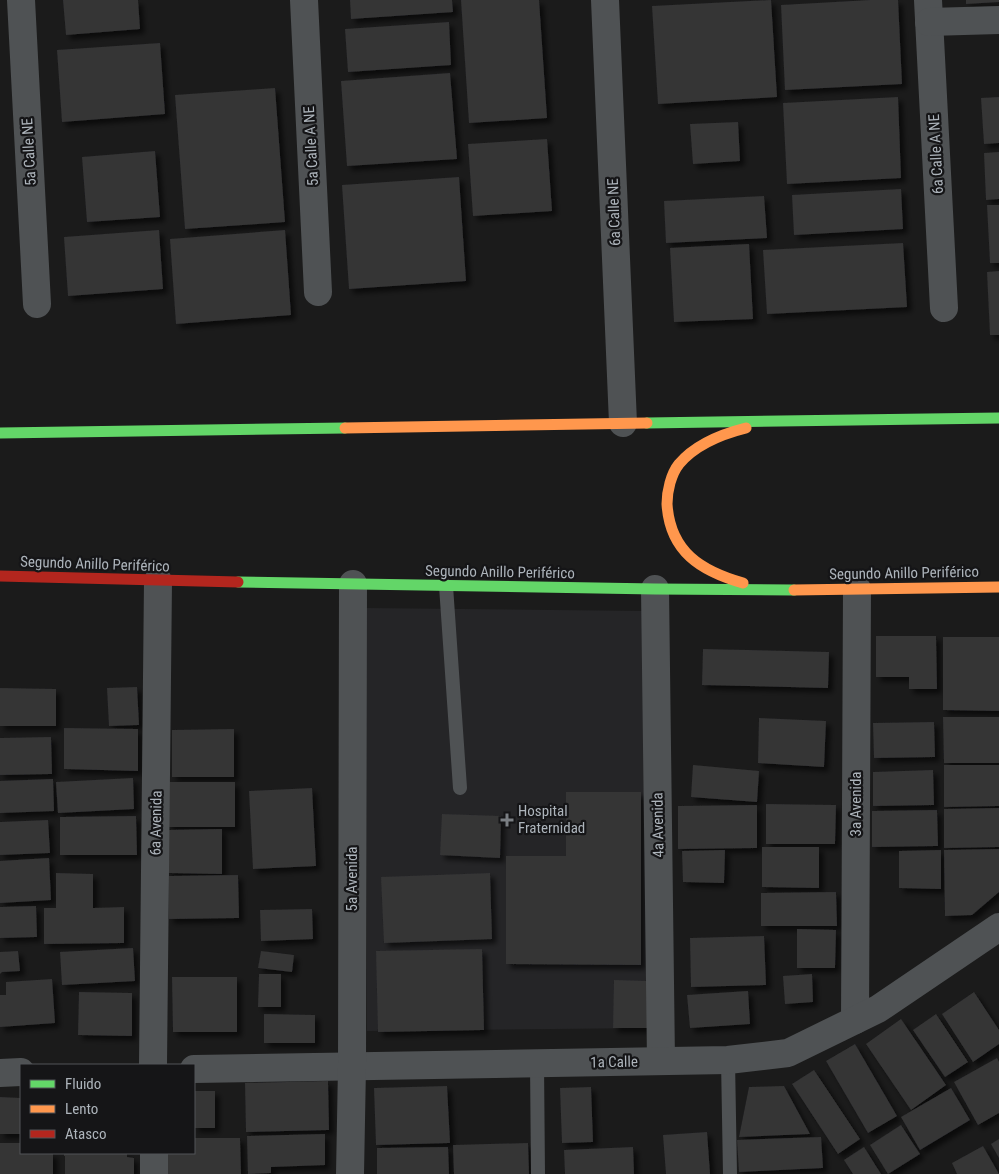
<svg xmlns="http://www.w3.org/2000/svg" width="999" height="1174" font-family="'Roboto Condensed',sans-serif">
<defs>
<filter id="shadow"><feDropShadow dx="4.5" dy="4.5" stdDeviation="2.5" flood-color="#0009"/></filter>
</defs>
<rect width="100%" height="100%" fill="#1b1b1b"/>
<polygon fill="#252527" points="366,608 646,611 648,1028 367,1031"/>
<g fill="#343435" filter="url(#shadow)">
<polygon points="63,0 138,0 140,29 66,35"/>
<polygon points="350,0 452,0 453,12 351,19"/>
<polygon points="461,0 539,0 547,118 469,123"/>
<polygon points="771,0 777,97 658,104 652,6"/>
<polygon points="870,0 898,0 902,84 785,90 781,5"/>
<polygon points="966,0 999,0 999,2 966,4"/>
<polygon points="449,22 451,65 348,72 345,29"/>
<polygon points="160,43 165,114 62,122 57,50"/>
<polygon points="450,73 457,159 347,166 341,81"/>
<polygon points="275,88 285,222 185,229 175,95"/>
<polygon points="898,97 901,178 787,184 783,103"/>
<polygon points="999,97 999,143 984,144 981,98"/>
<polygon points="738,122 740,161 693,164 690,124"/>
<polygon points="547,139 552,211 473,216 468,144"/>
<polygon points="155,151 160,217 87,222 82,157"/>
<polygon points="999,152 999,199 986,200 984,153"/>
<polygon points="459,177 466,281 349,289 342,185"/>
<polygon points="901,189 903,229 794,235 792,195"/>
<polygon points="764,196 767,238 666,243 664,201"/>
<polygon points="987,205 999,205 999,263 990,263"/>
<polygon points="159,230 163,289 68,296 64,237"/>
<polygon points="285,230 291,315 176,324 170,239"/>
<polygon points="903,243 907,307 767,314 763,250"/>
<polygon points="749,244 753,319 674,322 670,248"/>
<polygon points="999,271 999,335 990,335 987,272"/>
<polygon points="876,636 936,636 937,689 909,689 909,677 876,677"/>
<polygon points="943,637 999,637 999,711 943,710"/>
<polygon points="703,649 829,652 828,688 702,685"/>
<polygon points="137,687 139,725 109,726 107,688"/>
<polygon points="0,688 56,689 56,726 0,726"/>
<polygon points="943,717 999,717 999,763 944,763"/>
<polygon points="759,718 826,721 824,767 758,763"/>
<polygon points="934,722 935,757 874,758 873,723"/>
<polygon points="64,728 138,729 138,771 64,769"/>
<polygon points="234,729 234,777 172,777 172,730"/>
<polygon points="51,737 52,774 0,775 0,738"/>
<polygon points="693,765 759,771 757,802 691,797"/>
<polygon points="944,765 999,765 999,806 944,807"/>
<polygon points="933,770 934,805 873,806 873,772"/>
<polygon points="133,778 134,809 58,813 56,782"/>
<polygon points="53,779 54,811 0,813 0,781"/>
<rect x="168" y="782" width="67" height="45"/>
<polygon points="312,788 316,866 253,869 249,791"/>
<polygon points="566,792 641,792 641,965 506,964 506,856 566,856"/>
<polygon points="766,804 836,805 835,844 766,844"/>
<polygon points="757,805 757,848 678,849 678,806"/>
<polygon points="999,808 999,847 944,848 944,809"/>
<polygon points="937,810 938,846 872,847 872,811"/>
<polygon points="442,814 501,816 500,858 440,855"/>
<polygon points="136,816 137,855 60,855 60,817"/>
<polygon points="48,820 50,853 0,855 0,822"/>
<polygon points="222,829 222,874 168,873 167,830"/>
<polygon points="762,847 819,847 819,888 762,887"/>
<polygon points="999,849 999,892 972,915 945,916 944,850"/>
<polygon points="725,850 724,883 683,882 682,851"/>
<polygon points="941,850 941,889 899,888 899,851"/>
<polygon points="49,858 51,900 0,903 0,861"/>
<polygon points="56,873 93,874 93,908 124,907 124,943 44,944 44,908 56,908"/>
<polygon points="490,873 492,939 384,943 381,877"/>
<polygon points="238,875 239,918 169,919 169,876"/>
<polygon points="836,892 837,926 761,926 761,893"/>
<polygon points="36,906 37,937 0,938 0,907"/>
<polygon points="312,909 313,939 261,941 260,910"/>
<polygon points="797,929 836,930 835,968 797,968"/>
<polygon points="764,936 766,985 691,987 690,938"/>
<polygon points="133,948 135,981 62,985 60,952"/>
<polygon points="482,949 484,1030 378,1032 376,951"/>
<polygon points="18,951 20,971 2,972 0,974 0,952"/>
<polygon points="261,951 294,955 292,972 258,968"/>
<polygon points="259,974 281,974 281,1007 258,1007"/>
<polygon points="812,974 813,1002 785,1004 783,976"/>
<polygon points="172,977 237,977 237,1032 173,1032"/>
<polygon points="52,979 55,1023 0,1027 0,995 6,995 6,982"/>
<polygon points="614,980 648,981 647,1028 613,1028"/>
<polygon points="748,991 750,1024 690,1028 687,995"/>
<polygon points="79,992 132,993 132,1036 78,1035"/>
<polygon points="974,992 999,1030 999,1044 973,1062 942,1014"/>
<polygon points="264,1014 315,1015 315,1043 264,1043"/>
<polygon points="936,1014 968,1062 945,1077 913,1030"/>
<polygon points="901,1019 946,1085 911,1110 866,1044"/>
<polygon points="855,1044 897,1116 868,1133 826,1061"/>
<polygon points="997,1058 999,1062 999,1113 978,1125 954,1082"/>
<polygon points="814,1070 860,1139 838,1154 792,1084"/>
<polygon points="328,1081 329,1130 246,1132 245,1083"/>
<polygon points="447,1086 450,1143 376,1145 374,1088"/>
<polygon points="784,1086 810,1134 739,1137 749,1087"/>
<polygon points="591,1087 593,1142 562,1143 560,1088"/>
<polygon points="951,1088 970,1120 920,1150 901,1117"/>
<rect x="194" y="1091" width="21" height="37"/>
<polygon points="0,1097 21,1098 21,1134 0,1134"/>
<polygon points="901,1125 920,1154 888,1174 870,1145"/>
<polygon points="707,1132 710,1174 666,1174 663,1135"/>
<polygon points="325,1134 325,1165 271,1167 271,1173 248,1174 247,1136"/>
<polygon points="821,1137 823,1168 739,1172 737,1140"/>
<polygon points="194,1138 240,1138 241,1174 162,1174 162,1153 194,1153"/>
<polygon points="999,1139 999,1158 991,1144"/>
<polygon points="0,1143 21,1143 21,1153 53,1153 53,1174 0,1174"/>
<polygon points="528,1143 529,1174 454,1174 453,1145"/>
<polygon points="983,1146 999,1174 957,1174 952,1163"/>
<polygon points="448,1147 449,1174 377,1174 377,1148"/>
<polygon points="633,1147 634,1174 565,1174 564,1150"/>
<polygon points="864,1147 881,1174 853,1174 844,1160"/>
<polygon points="64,1153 127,1153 127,1157 134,1158 134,1174 65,1174 65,1156 64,1156"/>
</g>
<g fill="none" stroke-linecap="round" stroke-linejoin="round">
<g stroke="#4f5254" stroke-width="14">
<polyline points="446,586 460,788"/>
<polyline points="728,1060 730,1174"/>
<polyline points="537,1063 538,1174"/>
</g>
<g stroke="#4f5254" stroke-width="28">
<polyline points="21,0 37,304"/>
<polyline points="304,0 318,292"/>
<polyline points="605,0 623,423"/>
<polyline points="928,0 944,308"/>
<polyline points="929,22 999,20"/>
<polyline points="655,589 661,1061"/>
<polyline points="855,1020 857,589"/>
<polyline points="153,1065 158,581"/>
<polyline points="194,1069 728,1060 788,1053 878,1009 999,927"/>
<polyline points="0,1073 21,1072"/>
<polyline points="154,1153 154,1174"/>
<polyline points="350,1174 352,1067 353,584"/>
</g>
<g stroke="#63d668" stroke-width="11">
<polyline points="647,423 999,418"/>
<polyline points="0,433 345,428"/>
<polyline points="238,582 655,589 794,590"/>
</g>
<g stroke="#ff974d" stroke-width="11">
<polyline points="345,428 647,423"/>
<path d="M 743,583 C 701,571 670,552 667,504 C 667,491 671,474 679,464 C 695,445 722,434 746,428"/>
<polyline points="794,590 999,587"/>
</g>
<polyline stroke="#b3261e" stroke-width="11" points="0,576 238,582"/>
</g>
<path fill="#7a7e83" stroke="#151517" stroke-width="2" d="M504.5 812.5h5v5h5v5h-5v5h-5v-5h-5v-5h5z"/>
<g text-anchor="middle" stroke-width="4.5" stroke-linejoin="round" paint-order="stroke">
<g font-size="15" fill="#adb4bb" stroke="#151517">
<text transform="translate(311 146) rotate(-93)" y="5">5a Calle A NE</text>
<text transform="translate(29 152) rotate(-93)" y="5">5a Calle NE</text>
<text transform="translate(936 154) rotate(-93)" y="5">6a Calle A NE</text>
<text transform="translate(614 212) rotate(-92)" y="5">6a Calle NE</text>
<text transform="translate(95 564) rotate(2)" y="5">Segundo Anillo Periférico</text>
<text transform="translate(500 572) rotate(1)" y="5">Segundo Anillo Periférico</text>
<text transform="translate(904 573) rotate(-1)" y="5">Segundo Anillo Periférico</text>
<text transform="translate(856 804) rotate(-90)" y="5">3a Avenida</text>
<text transform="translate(156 823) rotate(-89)" y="5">6a Avenida</text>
<text transform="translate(658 825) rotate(-91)" y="5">4a Avenida</text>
<text transform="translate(352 879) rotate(-90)" y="5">5a Avenida</text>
<text transform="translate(614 1062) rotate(-1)" y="5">1a Calle</text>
</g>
<g font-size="15" fill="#adb4bb" stroke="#151517" text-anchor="start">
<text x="518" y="816">Hospital<tspan x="518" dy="17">Fraternidad</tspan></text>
</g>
</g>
<rect x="20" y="1064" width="175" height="90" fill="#151517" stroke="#525559"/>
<rect x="30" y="1080" width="25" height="8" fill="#63d668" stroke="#525559"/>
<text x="65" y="1089" font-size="15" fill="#adb4bb">Fluido</text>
<rect x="30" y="1105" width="25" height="8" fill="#ff974d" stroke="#525559"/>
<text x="65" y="1114" font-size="15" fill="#adb4bb">Lento</text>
<rect x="30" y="1130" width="25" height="8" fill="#b3261e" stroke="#525559"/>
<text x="65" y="1139" font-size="15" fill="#adb4bb">Atasco</text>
</svg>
